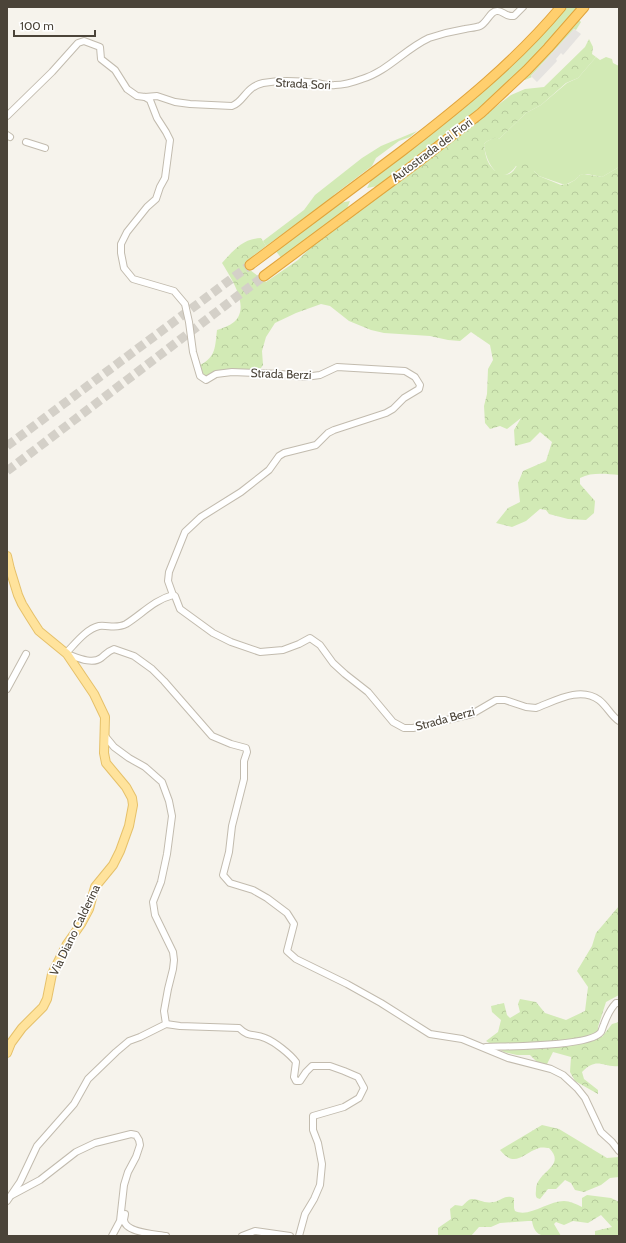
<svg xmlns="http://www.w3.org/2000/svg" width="626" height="1243" font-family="Cabin,sans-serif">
<defs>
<pattern id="forest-crowns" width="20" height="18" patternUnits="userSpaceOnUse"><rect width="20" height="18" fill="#d2eab5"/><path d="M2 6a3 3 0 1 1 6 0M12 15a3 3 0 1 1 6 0" fill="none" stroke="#b6ca9c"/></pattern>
</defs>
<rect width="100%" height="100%" fill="#f6f3ec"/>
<g fill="#d2eab5">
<path d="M 565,7 L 579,7 C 550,40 521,72 489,101 C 454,132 415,159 378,186 L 367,188 L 372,178 C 415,145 459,114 498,78 C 522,56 543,31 565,7 Z"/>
<polygon points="579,20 581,22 576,30 574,29 531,76 532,77 525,80 524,79"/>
<path d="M 596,57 L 600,60 L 606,57 L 612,59 L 613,63 L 619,66 L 619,167 L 602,177 L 587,174 L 580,175 L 575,180 L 565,185 L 539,176 L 534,171 L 516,166 C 500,189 485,161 484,144 C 487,140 492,140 495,136 L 499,139 L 526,113 L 541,105 L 567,83 L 578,78 Z"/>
<polygon points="417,131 410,137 399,141 376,158 372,166 335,194 330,200 266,246 263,241 304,210 315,195 362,158 381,146"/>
<polygon points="350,201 346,211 282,259 275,250 339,203"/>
</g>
<g fill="url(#forest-crowns)">
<path d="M 589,39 L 593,47 L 592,54 L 596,57 L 578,78 L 566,83 L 541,105 L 526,113 L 499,139 L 495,137 C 492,140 487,140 484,144 C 485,157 489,171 503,174 C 505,174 507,175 509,174 C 519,170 515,156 532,164 L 534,171 L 539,176 L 561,185 L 568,184 L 575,180 L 580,175 L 584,174 L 602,177 L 619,167 L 619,475 C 606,474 592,472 580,478 L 580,484 L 595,501 L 594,513 L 586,520 L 568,519 L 549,514 L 546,510 L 540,509 L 526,521 L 512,527 L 496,523 L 508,508 L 520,502 L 518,483 L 523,471 L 546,461 L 552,442 L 540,432 L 530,442 L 515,446 L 514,430 L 521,418 L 507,429 L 500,426 L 490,429 L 485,423 L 484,406 L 487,394 L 488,369 L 493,360 L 490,345 L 471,332 L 460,341 L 448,340 L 430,336 L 384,333 L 371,330 L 349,321 L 330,306 L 321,304 L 296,313 L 275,323 L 266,337 L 262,351 L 263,365 L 259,371 L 217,373 L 204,376 L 200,365 C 216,357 215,347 217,330 C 223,328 229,326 234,322 C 251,307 231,278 222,263 C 234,250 242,239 261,238 L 266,246 L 245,262 L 250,270 L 266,282 L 298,260 L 312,246 L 395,184 L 511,95 L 525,89 L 544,87 L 585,47 Z"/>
<path d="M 619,906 L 619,995 L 606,1002 L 598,1027 L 599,1036 L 602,1037 L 612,1024 L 619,1022 L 619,1066 C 602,1068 598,1056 582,1072 L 584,1079 L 598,1090 L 598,1094 L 575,1081 L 570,1072 L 571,1057 L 553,1052 L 546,1066 L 538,1063 L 530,1055 L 517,1055 L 504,1052 L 486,1041 L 498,1032 L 501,1020 L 492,1012 L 491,1006 L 504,1003 L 507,1015 L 510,1018 L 520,1012 L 518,1004 L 520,999 L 536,1002 L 545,1013 L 566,1020 L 585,1011 L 588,987 L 577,971 L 592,946 L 596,933 Z"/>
<path d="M 542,1125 L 559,1129 L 607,1158 L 619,1157 L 619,1177 L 610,1178 L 601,1185 L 584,1192 L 575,1190 L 571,1183 L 565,1180 L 556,1189 L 548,1189 L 540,1199 L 537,1198 C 535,1195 536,1193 536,1189 C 537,1171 567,1166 549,1148 C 546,1148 542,1147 539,1148 C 523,1153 515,1169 500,1150 Z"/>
<path d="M 587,1195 L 611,1198 L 619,1202 L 619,1236 L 595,1236 L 595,1231 L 612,1227 L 601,1215 L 588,1223 L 573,1221 L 564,1225 L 556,1222 L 554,1224 L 561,1236 C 546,1236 535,1239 532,1221 L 528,1221 L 500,1223 L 491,1227 L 479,1227 L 471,1236 L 438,1236 L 438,1228 L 451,1219 L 450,1209 L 455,1205 L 462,1206 C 465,1204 468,1199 472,1199 C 479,1199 484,1204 494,1202 C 502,1200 506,1194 514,1198 L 514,1208 L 515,1211 C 529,1218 548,1201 564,1201 C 570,1201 576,1204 582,1207 L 582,1198 Z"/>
</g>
<polygon fill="#e5e3e0" points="574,29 581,34 563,55 561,53 556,59 557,61 537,82 531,76"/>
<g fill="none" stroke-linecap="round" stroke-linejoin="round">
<g stroke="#d4d0c8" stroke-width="9" stroke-dasharray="9 4.5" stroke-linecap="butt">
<polyline points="7,446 250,265"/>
<polyline points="7,471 264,276"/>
</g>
<defs>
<g id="minor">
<polyline points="145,97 150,100 157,118 166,132 170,140 165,178 160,187 156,199 147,207 127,232 121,244 121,253 124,268 133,279 174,291 185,304 189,322 193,352 200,376 206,380 216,374 232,372 281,374 305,377 320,375 337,367 405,371 415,377 420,385 419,389 404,398 393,409 386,413 334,430 328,433 316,445 284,453 279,456 269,470 241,492 201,517 185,532 169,572 168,581 173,595"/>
<path d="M 7,116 L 52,72 L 78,43 L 84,41 L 100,47 L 101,59 L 115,70 L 127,89 L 137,96 L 145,97 L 157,96 L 175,102 L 190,104 L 232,106 C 244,102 245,87 263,83 C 280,80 300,81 317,83 C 323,84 329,86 335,85 C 344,85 354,82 362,79 C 388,71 405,49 429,38 C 441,34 453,31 465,29 C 469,28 475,28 480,26 C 487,23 490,11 497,11 C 503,10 504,17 514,16 L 523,7"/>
<polyline points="7,135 10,137"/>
<polyline points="26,142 45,148"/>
<path d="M 66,653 C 75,644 86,629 99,626 C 108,625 117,629 126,624 C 142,614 154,600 173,595 L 175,596 L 180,609 L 213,633 L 231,642 L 260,652 L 283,650 L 299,644 L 310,638 L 320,645 L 333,663 L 345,674 L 368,692 L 393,722 L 404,728 L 413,728 L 472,714 L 496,700 L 505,700 L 526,707 L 536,708 C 555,701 580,686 599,700 C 607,706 611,716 619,721"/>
<path d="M 67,654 C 76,657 92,665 101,658 C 106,654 108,651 114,649 L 134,656 L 152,669 L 164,681 L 212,736 L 231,744 L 246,748 L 247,752 L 244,761 L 244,779 L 232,826 L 229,852 L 223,875 L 230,883 L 253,890 L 267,898 L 287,913 L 294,924 L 287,951 L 296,959 L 347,984 L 381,1003 L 430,1034 L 462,1039 L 508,1058 L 551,1069 L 563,1075 L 577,1088 L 585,1098 L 601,1132 L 612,1142 L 619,1151"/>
<polyline points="7,689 26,654"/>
<path d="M 166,1024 L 180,1026 L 239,1028 C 249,1038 254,1033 265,1038 C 275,1042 290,1054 296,1062 L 294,1077 L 296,1081 L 300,1081 L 306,1072 L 312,1066 L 330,1066 L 344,1071 L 358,1077 L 364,1088 L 359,1098 L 344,1107 L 313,1116 L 313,1130 L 318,1143 L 322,1164 L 320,1185 L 314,1199 L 305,1214 L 299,1236"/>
<path d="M 486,1047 C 506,1046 590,1047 601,1032 C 602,1030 603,1026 604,1024 C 607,1016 610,1009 616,1003 L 619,1003"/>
<polyline points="12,1195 40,1180 76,1152 95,1143 131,1134 136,1135 139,1140 140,1145 136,1157 128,1172 124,1185 120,1221 112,1236"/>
<polyline points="7,1201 20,1182 37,1146 74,1104 88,1079 116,1052 129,1041 140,1037 166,1024 164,1011 168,989 173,969 174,960 173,952 155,915 153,902 161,882 167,854 172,816 169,801 162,782 145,767 129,758 114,747 105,736"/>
<path d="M 125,1214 C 125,1216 124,1218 124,1220 C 125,1233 156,1234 166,1236"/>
<polyline points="242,1236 255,1231 290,1236"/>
</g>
<polyline id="major" points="7,556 10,569 18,595 22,604 30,617 39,631 67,654 94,694 105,717 104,753 106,763 126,787 132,798 133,805 129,826 120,851 113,865 95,887 89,909 81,924 67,944 52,974 47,999 43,1007 22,1028 11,1043 7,1053"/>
<g id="highway">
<path d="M 250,265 C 300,227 352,189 402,151 C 459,107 515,62 561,7"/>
<polyline points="264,276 419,161 481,113 527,70 548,48 584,7"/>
</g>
</defs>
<use href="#minor" stroke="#c2bbae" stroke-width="8"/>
<use href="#major" stroke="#e6c16a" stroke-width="10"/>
<use href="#highway" stroke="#e0a43c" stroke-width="11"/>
<use href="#minor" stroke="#fff" stroke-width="6"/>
<use href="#major" stroke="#ffe39c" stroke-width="8"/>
<use href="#highway" stroke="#ffcf6e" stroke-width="9"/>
</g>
<g text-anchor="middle" stroke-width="3.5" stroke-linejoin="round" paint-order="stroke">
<g font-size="12" fill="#4b4439" stroke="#fff">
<text transform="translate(303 84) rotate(3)" y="4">Strada Sori</text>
<text transform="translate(432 150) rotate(-37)" y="4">Autostrada dei Fiori</text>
<text transform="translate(281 374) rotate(2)" y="4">Strada Berzi</text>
<text transform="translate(445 719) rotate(-15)" y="4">Strada Berzi</text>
<text transform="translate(75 930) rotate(-64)" y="4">Via Diano Calderina</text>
</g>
</g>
<rect width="626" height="1243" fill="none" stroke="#4b4439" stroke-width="16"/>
<path d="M14 30v6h81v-6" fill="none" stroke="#4b4439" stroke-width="2"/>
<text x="20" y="30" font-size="12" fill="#4b4439" stroke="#ffffff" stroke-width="3" paint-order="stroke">100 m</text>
</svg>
